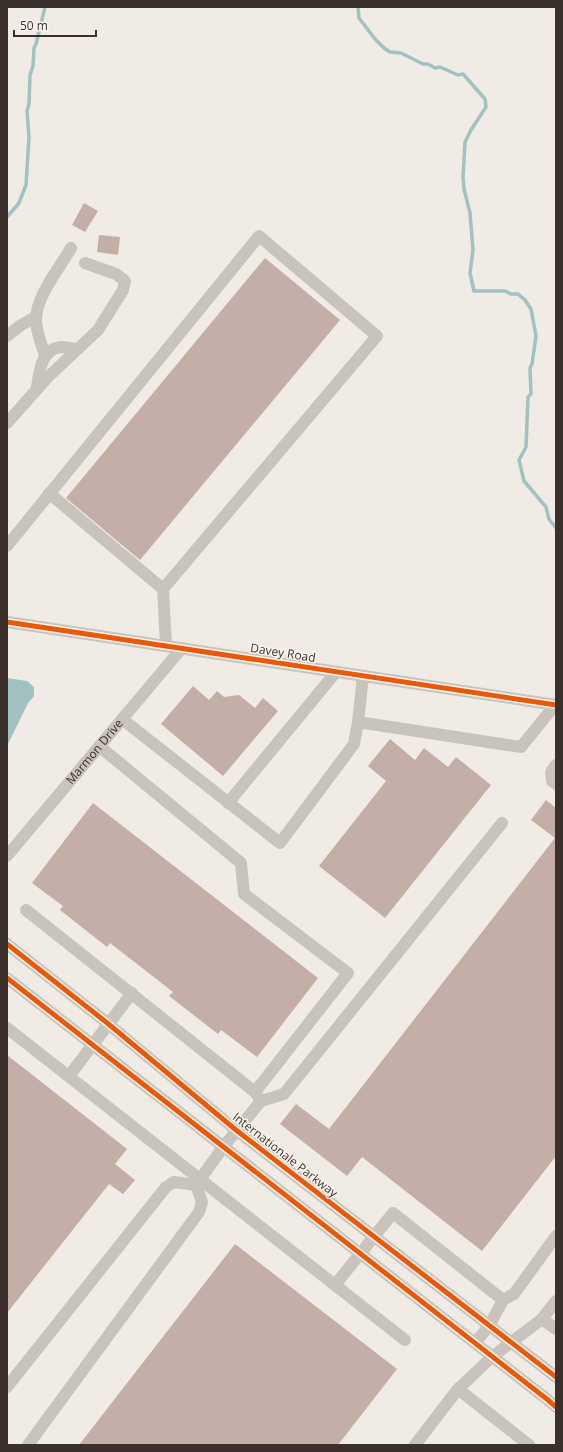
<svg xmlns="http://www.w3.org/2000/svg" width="563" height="1452" font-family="'Open Sans',sans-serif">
<rect width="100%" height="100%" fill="#f0ebe5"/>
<polygon fill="#a1c2c1" points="7,678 27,681 34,687 34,696 28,703 7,746"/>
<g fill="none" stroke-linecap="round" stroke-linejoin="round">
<g stroke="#a1c2c1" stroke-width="3.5">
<polyline points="358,7 359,18 375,39 384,48 390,52 401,53 423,64 428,64 435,68 440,67 458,75 463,74 485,99 486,107 471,130 465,142 463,178 464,189 470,213 473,250 470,273 474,291 505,291 511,294 518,294 525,300 531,309 536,336 532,364 530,368 531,394 528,397 526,447 519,460 524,481 546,507 549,519 556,528"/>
<polyline points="7,217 19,203 26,185 29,137 27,111 29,104 30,75 33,66 34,48 36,44 45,7"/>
</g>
</g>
<g fill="#c3afa7">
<polygon points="84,203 98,211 85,232 72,225"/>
<polygon points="99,235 120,237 118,255 97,252"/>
<polygon points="265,258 340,320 140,560 66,498"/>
<polygon points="193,686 209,700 217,691 224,697 239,695 255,708 263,698 278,711 223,776 161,724"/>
<polygon points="390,739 415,760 424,748 448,767 456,757 491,785 385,918 319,866 386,781 368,766"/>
<polygon points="546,800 556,808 556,1156 482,1251 362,1157 347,1176 280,1124 296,1104 329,1129 555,838 531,820"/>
<polygon points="93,803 318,978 257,1057 221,1030 218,1034 169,996 173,992 110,943 107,947 60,910 63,906 32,883"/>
<polygon points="7,1055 127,1149 115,1164 135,1180 123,1194 109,1184 7,1313"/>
<polygon points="235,1244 397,1369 338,1445 79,1445"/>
</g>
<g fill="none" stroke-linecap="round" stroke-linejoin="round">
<g stroke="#c9c3be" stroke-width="12">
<polyline points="7,336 21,325 36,317"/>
<path d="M 45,356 C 42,345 36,332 36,320 C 36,296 59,269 71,248"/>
<path d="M 37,388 C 39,372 41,349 61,347 C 66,347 73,349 78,349"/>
<polyline points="7,423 47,378 98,330 123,290 125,281 116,274 85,263"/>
<polyline points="49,493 163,589"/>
<polyline points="7,546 259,236 377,336 163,589 166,645"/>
<polyline points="7,622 556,705"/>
<polyline points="122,719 280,843 354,744 358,722 521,747 555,705"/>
<polyline points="358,722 363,676"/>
<polyline points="99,746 241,863 244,894 348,973 255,1092"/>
<polyline points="556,765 551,772 552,781 556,784"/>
<polyline points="228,803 336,672"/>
<path id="s1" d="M 7,856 L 182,648"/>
<polyline points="26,910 255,1092 259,1098"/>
<polyline points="7,944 106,1022 236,1130 556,1377"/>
<polyline points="7,978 548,1400 556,1407"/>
<polyline points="7,1028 405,1340"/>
<polyline points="69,1076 132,993"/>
<polyline points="196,1185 224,1146 261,1101 284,1094 502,823"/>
<polyline points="335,1285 393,1213 503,1300"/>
<polyline points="542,1319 556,1301"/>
<polyline points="475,1343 489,1326 503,1300 514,1294 556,1236"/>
<polyline points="7,1387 166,1187 174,1182 196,1185"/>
<polyline points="28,1445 199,1212 202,1202 196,1185"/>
<polyline points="415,1445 458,1389"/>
<polyline points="529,1445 458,1389 493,1356 542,1319 556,1329"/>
</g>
<defs>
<g id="cycleway">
<polyline points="7,622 556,705"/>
<polyline points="7,944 106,1022 236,1130 556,1377"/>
<polyline points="7,978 548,1400 556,1407"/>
</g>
</defs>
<use href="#cycleway" stroke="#fbf5ee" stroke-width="8"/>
<use href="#cycleway" stroke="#e8590c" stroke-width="5"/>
</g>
<g text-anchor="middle" stroke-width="3" stroke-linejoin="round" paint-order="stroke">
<g font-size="12" fill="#3b302b" stroke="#fbf5ee">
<text transform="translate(283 653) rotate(9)" y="4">Davey Road</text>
<text dy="4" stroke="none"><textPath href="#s1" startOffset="136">Marmon Drive</textPath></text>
<text transform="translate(285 1155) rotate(38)" y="4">Internationale Parkway</text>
</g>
</g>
<rect width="563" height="1452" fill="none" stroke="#3b302b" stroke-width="16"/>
<path d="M14 30v6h82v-6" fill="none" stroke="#3b302b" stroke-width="2"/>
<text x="20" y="30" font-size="12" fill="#3b302b" stroke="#fbf5ee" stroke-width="3" paint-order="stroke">50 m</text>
</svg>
